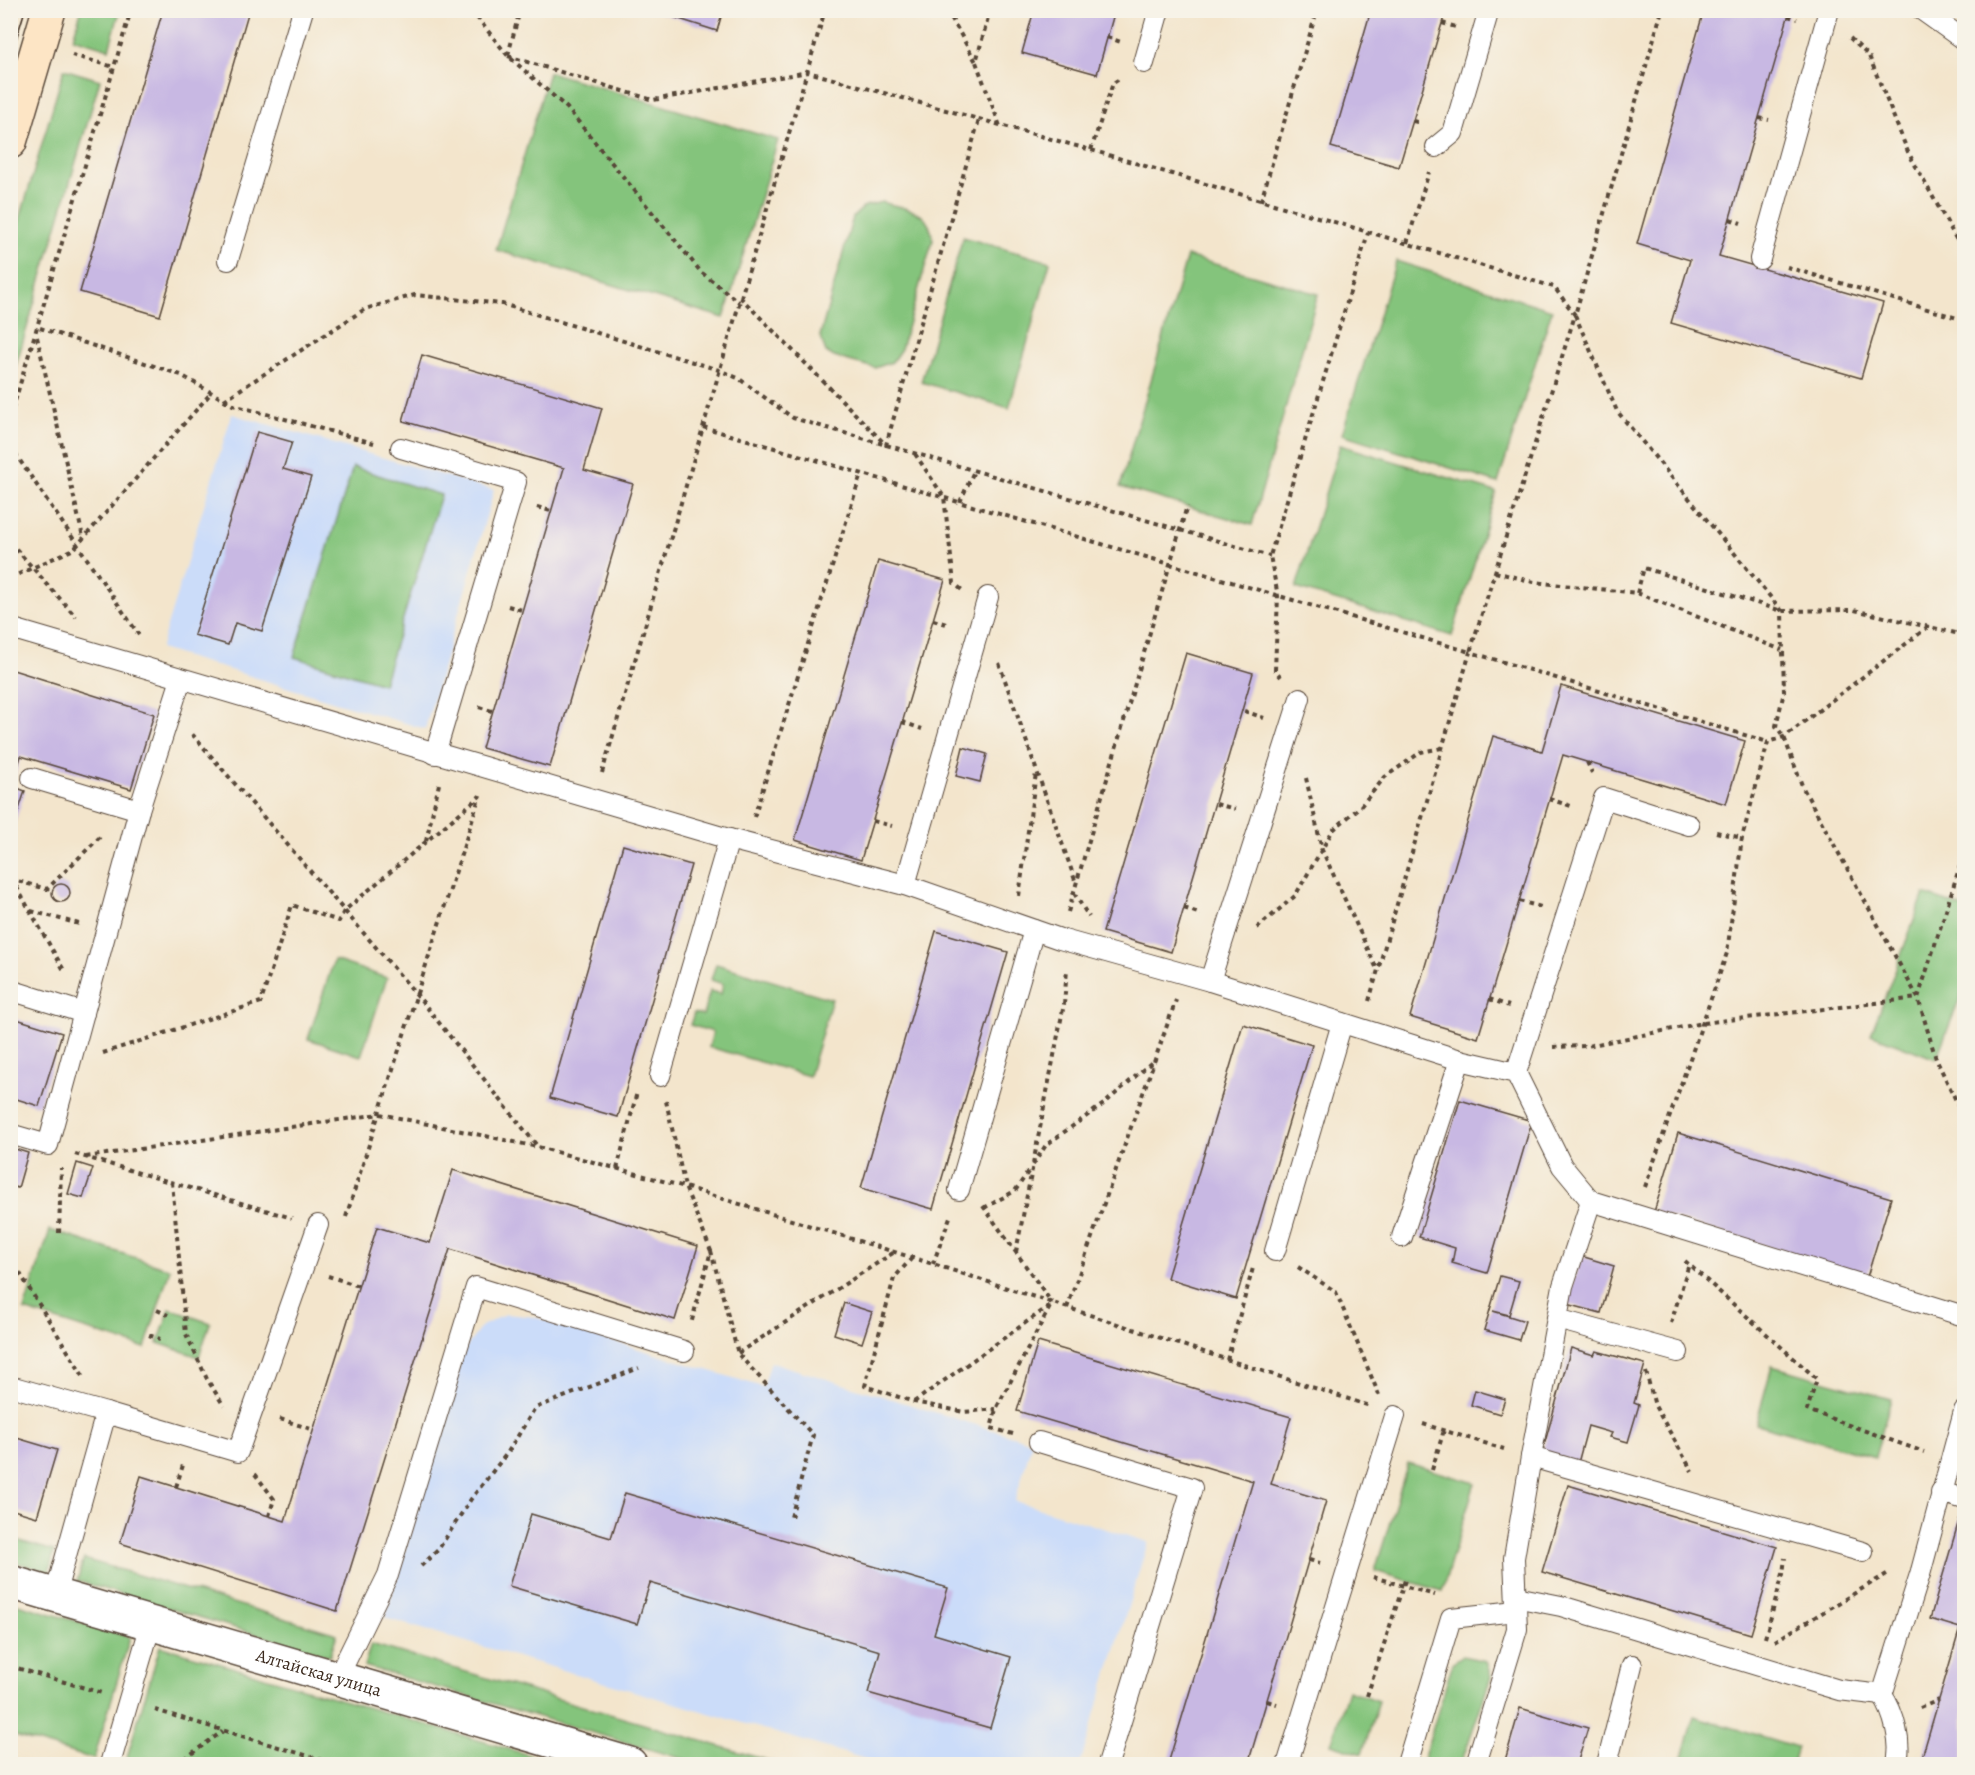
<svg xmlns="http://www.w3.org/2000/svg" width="1975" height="1775" font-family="Alegreya,serif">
<rect width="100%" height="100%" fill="#f7f3e8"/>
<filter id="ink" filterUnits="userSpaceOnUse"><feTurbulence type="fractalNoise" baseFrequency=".0167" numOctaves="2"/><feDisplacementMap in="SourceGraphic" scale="12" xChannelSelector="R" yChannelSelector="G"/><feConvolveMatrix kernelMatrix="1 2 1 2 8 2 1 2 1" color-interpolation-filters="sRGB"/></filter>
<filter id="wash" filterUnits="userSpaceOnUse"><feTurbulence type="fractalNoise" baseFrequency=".008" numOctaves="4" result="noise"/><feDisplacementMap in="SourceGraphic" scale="24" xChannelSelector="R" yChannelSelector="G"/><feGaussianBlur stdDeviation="1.35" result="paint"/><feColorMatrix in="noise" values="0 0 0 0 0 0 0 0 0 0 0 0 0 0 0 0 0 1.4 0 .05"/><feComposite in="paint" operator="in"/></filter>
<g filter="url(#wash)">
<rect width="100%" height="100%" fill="#f3e5cc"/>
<g fill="#cbdcf9">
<polygon points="232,414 494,490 425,729 160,649"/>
<polygon points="506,1314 534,1317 763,1387 771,1362 1032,1442 1015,1501 1148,1542 1080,1764 882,1764 385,1618 464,1350 482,1326"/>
</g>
<g fill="#84c47c" stroke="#60774d" stroke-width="1.5">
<polygon points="81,11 120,11 109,49 73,38"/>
<polygon points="64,69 100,80 11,382 11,249"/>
<polygon points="549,72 778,140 724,318 496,250"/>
<path d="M 882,202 C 908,210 929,208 933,240 L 901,349 L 892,362 L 875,368 L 834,357 L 826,352 L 820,336 L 853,217 L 865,206 Z"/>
<polygon points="963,237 1050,262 1009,408 921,382"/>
<polygon points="1187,256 1318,294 1252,525 1120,487"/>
<polygon points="1396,261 1552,310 1498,483 1342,434"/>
<polygon points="1340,445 1496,492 1452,636 1296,588"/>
<polygon points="353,467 441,495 383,684 294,657"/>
<polygon points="1924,894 1964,908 1964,988 1936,1059 1871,1034"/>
<polygon points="334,960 387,978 361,1056 308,1039"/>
<polygon points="716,964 832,999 809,1076 709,1047 713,1032 690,1025 694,1013 703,1015 710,991 721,994 723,984 711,980"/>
<polygon points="50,1230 170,1269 145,1348 24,1310"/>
<polygon points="170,1309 210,1323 199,1357 158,1343"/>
<polygon points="1772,1366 1891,1399 1875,1457 1756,1424"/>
<polygon points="1408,1463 1475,1483 1442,1591 1375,1571"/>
<polygon points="10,1538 54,1551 49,1572 11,1561"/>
<polygon points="84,1559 337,1634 330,1656 77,1581"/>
<polygon points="11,1602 130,1637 94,1759 11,1735"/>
<polygon points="371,1644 780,1764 700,1764 364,1666"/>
<polygon points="160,1646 546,1760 545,1764 125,1764"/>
<polygon points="1462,1656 1486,1661 1491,1677 1461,1764 1422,1764 1453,1662"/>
<polygon points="1348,1690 1379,1701 1362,1754 1331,1744"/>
<polygon points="1694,1716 1797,1747 1792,1764 1680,1764"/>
</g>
<g id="blocks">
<g fill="#c8b8e3">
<polygon points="163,10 249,10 160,316 80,292"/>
<polygon points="651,10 723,10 717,31"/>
<polygon points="1034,10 1115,10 1097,74 1022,53"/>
<polygon points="1371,10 1446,10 1399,167 1331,147"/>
<polygon points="1704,10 1790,10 1719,256 1883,303 1861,378 1671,323 1690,260 1637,244"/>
<polygon points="422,355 602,408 584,470 633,484 550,767 482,748 564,468 403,421"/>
<polygon points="257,432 292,442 283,469 311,477 262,631 235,623 228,645 194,635"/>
<polygon points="878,561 945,580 861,860 795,840"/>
<polygon points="1186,653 1253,673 1171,952 1103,932"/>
<polygon points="10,669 154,714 131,789 21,756 12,786 25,791 10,837"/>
<polygon points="1561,686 1745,741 1726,804 1563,755 1478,1038 1410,1017 1493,736 1542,751"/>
<polygon points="963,747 987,754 980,782 956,776"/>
<polygon points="623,845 691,865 618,1117 550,1098"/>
<circle cx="61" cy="893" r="9"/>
<polygon points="936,931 1008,952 933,1209 861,1188"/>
<polygon points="10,1017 62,1033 39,1106 10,1097"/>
<polygon points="1243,1024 1312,1045 1236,1299 1167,1278"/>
<polygon points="1460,1100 1532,1121 1487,1273 1452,1263 1455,1248 1419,1237"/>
<polygon points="1678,1133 1891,1198 1867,1277 1654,1212"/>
<polygon points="12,1148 28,1153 18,1188 10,1186"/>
<polygon points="77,1163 93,1168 83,1198 68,1194"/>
<polygon points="453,1170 698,1246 675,1320 450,1249 337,1611 120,1543 141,1476 285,1521 377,1227 430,1243"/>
<polygon points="1581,1256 1614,1266 1601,1313 1567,1304"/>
<polygon points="1500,1276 1519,1281 1509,1315 1493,1311 1525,1321 1519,1340 1484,1330"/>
<polygon points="844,1303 872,1312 862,1343 834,1334"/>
<polygon points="1038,1342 1291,1417 1271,1484 1326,1501 1248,1764 1168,1764 1253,1481 1017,1411"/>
<polygon points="1571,1348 1594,1355 1596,1351 1645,1364 1634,1403 1639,1405 1628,1442 1610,1437 1612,1433 1588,1426 1578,1463 1542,1453"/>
<polygon points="1475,1390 1505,1399 1500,1414 1471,1405"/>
<polygon points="10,1436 57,1450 37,1517 10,1509"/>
<polygon points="1568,1485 1777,1547 1751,1634 1542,1572"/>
<polygon points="625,1493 948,1588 934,1634 1011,1657 990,1728 868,1693 880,1651 650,1583 637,1624 509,1586 531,1514 611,1538"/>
<polygon points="1960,1517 1964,1519 1964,1764 1920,1764 1960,1628 1930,1619"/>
<polygon points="1520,1708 1588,1728 1577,1764 1504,1764"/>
</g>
</g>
</g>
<g filter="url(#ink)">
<use href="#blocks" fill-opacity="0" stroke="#574638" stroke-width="1.5"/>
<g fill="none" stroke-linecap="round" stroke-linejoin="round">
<defs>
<g id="lane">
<polyline points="1922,10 1964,40"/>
<polyline points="1144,63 1159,10"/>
<polyline points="1436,147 1453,133 1489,10"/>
<polyline points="1760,259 1829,10"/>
<polyline points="228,260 303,10"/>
<polyline points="401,448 516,482 435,754"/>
<polyline points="10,628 729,839 905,885 1060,939 1210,981 1460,1060 1516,1073 1562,1166 1591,1201"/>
<polyline points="32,778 139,810"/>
<polyline points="905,885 988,597"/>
<polyline points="1210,981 1300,698"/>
<polyline points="10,990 84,1013"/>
<polyline points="1516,1073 1604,798 1689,825"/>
<polyline points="660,1076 729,839"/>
<polyline points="10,1134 48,1145 139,810 181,679"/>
<polyline points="959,1190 1034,930"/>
<polyline points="1402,1237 1460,1060"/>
<polyline points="1275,1251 1342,1023"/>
<polyline points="1557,1319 1678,1352"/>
<polyline points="10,1386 106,1413 55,1595"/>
<polyline points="106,1413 238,1452 318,1225"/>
<polyline points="1039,1442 1192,1488 1108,1764"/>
<polyline points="1531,1457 1863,1552"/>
<polyline points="1941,1492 1964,1499"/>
<polyline points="1516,1597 1561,1606 1839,1690 1882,1695"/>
<polyline points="337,1679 388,1575 476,1287 684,1351"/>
<polyline points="110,1764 151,1624"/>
<polyline points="1295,1764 1288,1762 1395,1416"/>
<polyline points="1407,1764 1451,1618 1516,1611"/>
<polyline points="1476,1764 1517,1629 1514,1558 1531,1457 1563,1286 1591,1201 1964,1316"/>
<polyline points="1607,1764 1632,1665"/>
<path d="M 1896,1764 C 1903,1745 1894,1712 1882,1695 L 1921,1571 L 1964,1411"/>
</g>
<g id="street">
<path id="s1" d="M 10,1582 L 630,1764"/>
</g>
<polyline id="secondary" points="10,142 49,10"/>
</defs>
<use href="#lane" stroke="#574638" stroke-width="22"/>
<use href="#street" stroke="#574638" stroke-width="36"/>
<use href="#secondary" stroke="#574638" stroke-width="36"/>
<g stroke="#574638" stroke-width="4" stroke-dasharray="4.5 4.5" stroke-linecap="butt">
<polyline points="471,10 508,56 567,108 701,272 739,302"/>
<polyline points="947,10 976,62"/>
<polyline points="990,10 976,62 1000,126"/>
<polyline points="1788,16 1797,19"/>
<polyline points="1442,23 1456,27"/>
<polyline points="1107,37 1121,42"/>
<polyline points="1850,38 1869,56 1908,152 1964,253"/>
<polyline points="72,55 114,67"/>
<polyline points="508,55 520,10"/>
<polyline points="508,56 653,100 808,72 1091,150 1554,287 1575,315 1662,10"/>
<polyline points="1759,118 1769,120"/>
<polyline points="1413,121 1421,123"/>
<polyline points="1091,150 1113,83 1121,78"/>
<polyline points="1261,201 1317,10"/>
<polyline points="1730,219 1741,223"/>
<polyline points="1407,243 1429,172"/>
<polyline points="1787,267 1964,320"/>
<polyline points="740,297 886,445 979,120"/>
<polyline points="1575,315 1617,411 1782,611 1784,692 1776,726 1784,737 1803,788 1918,998 1936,1059 1964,1117"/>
<polyline points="40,328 181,375 233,405 374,443"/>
<polyline points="37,337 83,537"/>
<polyline points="224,400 365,309 415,295 502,304 719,370 738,378 793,418 1270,556"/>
<polyline points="10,418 131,10"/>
<polyline points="703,427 1470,652 1575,315"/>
<polyline points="10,446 139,635"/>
<polyline points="915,454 944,497 954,583 962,590"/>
<polyline points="960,502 974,471"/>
<polyline points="537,507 551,511"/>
<polyline points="10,542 76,617"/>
<polyline points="1495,572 1534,582 1637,593 1782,650"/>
<polyline points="10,578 74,549 211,393"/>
<polyline points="1637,593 1644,568 1782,611 1854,610 1964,635"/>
<polyline points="508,606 522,610"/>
<polyline points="933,620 950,625"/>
<polyline points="999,663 1076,883"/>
<polyline points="1281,677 1275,670 1278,596 1270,556 1368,233"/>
<polyline points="479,707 492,711"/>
<polyline points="1244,711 1264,718"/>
<polyline points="902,722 922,729"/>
<polyline points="192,734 417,995 538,1147"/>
<polyline points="1587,762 1592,773"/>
<polyline points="602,773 825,10"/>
<polyline points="1306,778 1322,850 1377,969"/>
<polyline points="1549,799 1571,806"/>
<polyline points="1216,804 1235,809"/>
<polyline points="754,817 861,474"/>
<polyline points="873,821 892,826"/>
<polyline points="1716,832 1742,838"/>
<polyline points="426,841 439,784"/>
<polyline points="10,879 47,889 101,836"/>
<polyline points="12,879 65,972"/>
<polyline points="1074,893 1089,917"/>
<polyline points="1019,896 1036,773"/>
<polyline points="1519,901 1541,907"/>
<polyline points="1184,908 1201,914"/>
<polyline points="31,911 79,924"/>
<polyline points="1068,912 1187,506"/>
<polyline points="1257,928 1295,896 1333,830 1360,807 1385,777 1421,752 1442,748"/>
<polyline points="1489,999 1509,1006"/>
<polyline points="1369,1001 1470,652 1768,742"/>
<polyline points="1553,1047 1587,1046 1703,1023 1918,998 1964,853"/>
<polyline points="103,1053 261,1002 292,905 339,921 344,911 480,796"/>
<polyline points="666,1101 685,1187 711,1251 691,1324"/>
<polyline points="75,1154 292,1218"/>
<polyline points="86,1157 380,1114 538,1147 685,1187 933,1264 1370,1406"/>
<polyline points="1033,1165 1046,1145 1105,1103 1153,1061"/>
<polyline points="617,1169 637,1092"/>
<polyline points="172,1182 186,1334 207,1379 224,1406"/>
<polyline points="1645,1187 1727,953 1742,838 1768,742 1784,737 1928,627"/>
<polyline points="983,1206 1052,1303"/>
<polyline points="984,1208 1015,1191 1028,1172"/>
<polyline points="346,1217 480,795"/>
<polyline points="59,1233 61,1168"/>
<polyline points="711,1251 738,1354 813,1435 790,1521"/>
<polyline points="1016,1252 1064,1004 1067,970"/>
<polyline points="10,1257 83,1376"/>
<polyline points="912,1258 894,1278 865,1386 914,1402 964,1412 996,1409"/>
<polyline points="1685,1261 1817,1379 1807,1410 1924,1452"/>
<polyline points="933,1264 950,1217"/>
<polyline points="1298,1267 1336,1292 1379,1395"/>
<polyline points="328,1276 359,1286"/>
<polyline points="1067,1308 1176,1000"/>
<polyline points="157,1310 168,1315"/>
<polyline points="1671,1323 1689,1264"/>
<polyline points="149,1335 160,1339"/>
<polyline points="738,1353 893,1253"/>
<polyline points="1227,1360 1253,1268"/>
<polyline points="1646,1372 1655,1406 1692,1471"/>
<polyline points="914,1402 1052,1304"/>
<polyline points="280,1419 314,1430"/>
<polyline points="1423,1424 1504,1449"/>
<polyline points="1013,1434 991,1428 996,1409 1052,1303"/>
<polyline points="1432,1470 1444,1430"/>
<polyline points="255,1474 274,1499 269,1516"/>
<polyline points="176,1487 183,1465"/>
<polyline points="1309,1560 1320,1563"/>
<polyline points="421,1566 438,1550 471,1499 508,1452 535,1408 639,1368"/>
<polyline points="1373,1577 1435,1595"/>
<polyline points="1765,1638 1783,1574 1785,1558"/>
<polyline points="1775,1641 1890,1572"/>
<polyline points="10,1666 102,1693"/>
<polyline points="1367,1696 1405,1580"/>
<polyline points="1267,1701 1277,1704"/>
<polyline points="1920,1708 1939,1700"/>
<polyline points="155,1710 335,1764"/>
<polyline points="177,1764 223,1731"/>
</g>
<use href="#lane" stroke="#fff" stroke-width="20"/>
<use href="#street" stroke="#fff" stroke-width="33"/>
<use href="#secondary" stroke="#fde5c5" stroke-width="33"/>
<polyline stroke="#3b2a1e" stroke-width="1.5" points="10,59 25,10"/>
</g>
</g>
<g text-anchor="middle" stroke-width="5" stroke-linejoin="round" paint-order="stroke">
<g font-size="18" fill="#3b2a1e" stroke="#f7f3e8">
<text dy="6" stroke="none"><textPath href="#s1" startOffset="322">Алтайская улица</textPath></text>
</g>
</g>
<rect width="1975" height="1775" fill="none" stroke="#f7f3e8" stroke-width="36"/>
</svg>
